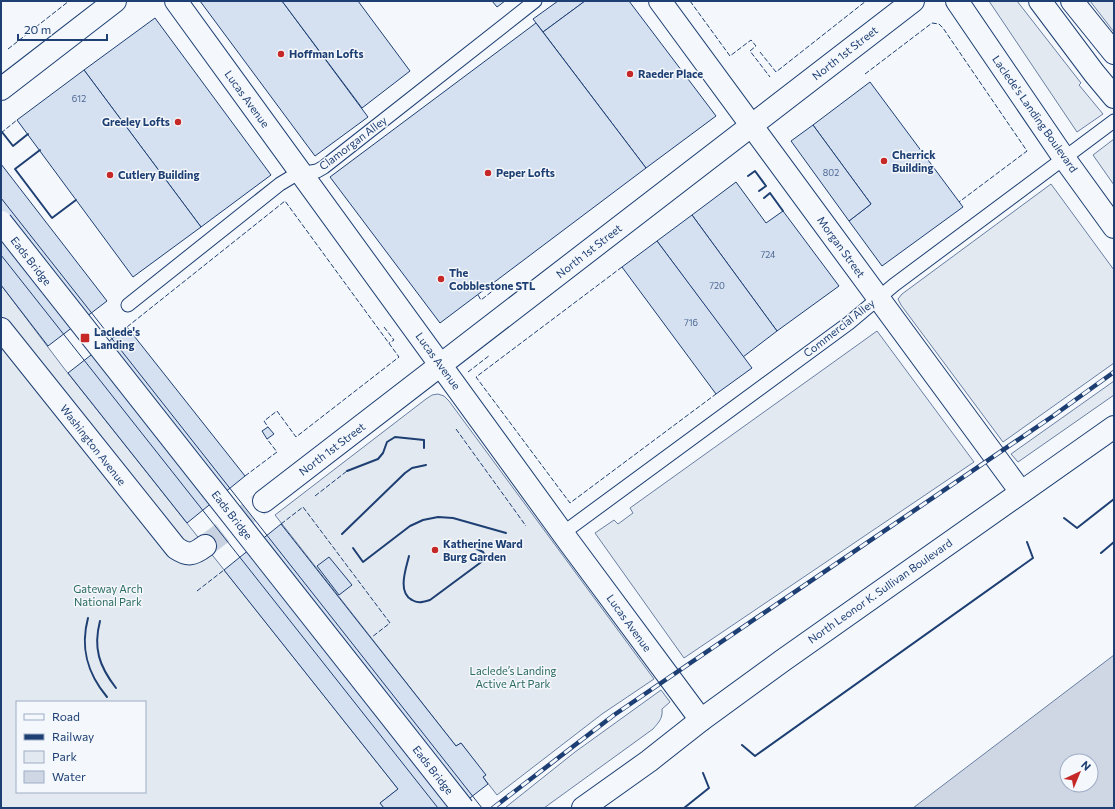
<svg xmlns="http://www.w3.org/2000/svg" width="1115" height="809" font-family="Commissioner,sans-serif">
<rect width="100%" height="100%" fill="#f4f7fb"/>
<g fill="#e3e9f0" stroke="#687fa3" fill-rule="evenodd">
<polygon points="989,1 1017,1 1081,83 1079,85 1103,114 1077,132"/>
<polygon points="1090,1 1114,1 1114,32"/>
<polygon points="1114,139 1114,185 1093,155"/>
<polygon points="1051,184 1114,270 1114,363 1003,442 901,305 898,299 902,294"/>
<path d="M 1,285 L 63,367 L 398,789 L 380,803 L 384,808 L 1,808 ZM 17,702 L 145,702 L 145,792 L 17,792 Z"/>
<polygon points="877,331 974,462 684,658 595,533 614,520 618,524 633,513 630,508"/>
<polygon points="1114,381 1114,395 1018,462 1011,454"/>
<polygon points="438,394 444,396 449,401 654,679 602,714 497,795 483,777 485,775 461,743 456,746 275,515 426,399 432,395"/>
<path d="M 661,690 L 670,702 L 662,709 C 663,718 659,722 653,729 L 544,808 L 507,808 L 506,807 L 575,752 Z"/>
</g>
<path fill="#cfd7e4" stroke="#687fa3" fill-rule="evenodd" d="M 1114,655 L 1114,808 L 913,808 ZM 1067,761 L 1091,761 L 1091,785 L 1067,785 Z"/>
<g fill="#d5e0f0" stroke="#1d3f73">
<polygon points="200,1 282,1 368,117 315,156"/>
<polygon points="282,1 358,1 410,71 362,108"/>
<polygon points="492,1 505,1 497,7"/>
<polygon points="558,1 585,1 543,32 533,19"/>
<polygon points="585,1 629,1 716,116 646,168 543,32"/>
<polygon points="155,18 271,175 201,227 84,70"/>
<polygon points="536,23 646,168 440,323 330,177"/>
<polygon points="84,70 201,227 133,277 17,120"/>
<polygon points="870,82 963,207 882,266 849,221 871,204 813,125"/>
<polygon points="813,125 871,204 849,221 791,141"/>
<polygon points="1,164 107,301 48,346 1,285"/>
<polygon points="736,182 766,223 783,211 839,286 777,331 692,215"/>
<polygon points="692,215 777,331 743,357 657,241"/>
<polygon points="657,241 752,368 716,394 622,267"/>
<polygon points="127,327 245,476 187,523 68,373"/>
<polygon points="268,427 274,434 267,439 262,431"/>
<polygon points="281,524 456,746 461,743 486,775 483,777 488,784 457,808 384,808 380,803 398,789 224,570"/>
<polygon points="329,557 352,585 339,595 317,566"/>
</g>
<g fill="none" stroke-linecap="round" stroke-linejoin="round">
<polyline stroke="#c9d2e0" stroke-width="22" stroke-dasharray="22 11" stroke-linecap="butt" points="205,546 264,501"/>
<defs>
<g id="service">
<polyline points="128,305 280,184 295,175 317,171 324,167 535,1"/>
<polyline points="563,533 849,323 894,285 1114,121"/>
</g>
<g id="minor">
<polyline points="176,1 569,542 701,720"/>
<polyline points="660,1 1021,492"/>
<polyline points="957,1 1064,158 1114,227"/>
<polyline points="1,89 115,1"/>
<path d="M 1,329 L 176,548 C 188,556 193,555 205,546"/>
<polyline points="264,501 913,1"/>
</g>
<polyline id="tertiary" points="583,808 649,761 701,720 782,661 1114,427"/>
<g id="primary">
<polyline points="1040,1 1094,73 1114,97"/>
<polyline points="1072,1 1114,53"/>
</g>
</defs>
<use href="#service" stroke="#1d3f73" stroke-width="15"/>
<use href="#minor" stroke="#1d3f73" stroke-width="24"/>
<use href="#tertiary" stroke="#1d3f73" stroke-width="24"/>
<use href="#primary" stroke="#1d3f73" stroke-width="24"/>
<use href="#service" stroke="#f4f7fb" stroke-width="13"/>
<use href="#minor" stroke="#f4f7fb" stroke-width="22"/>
<use href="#tertiary" stroke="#f4f7fb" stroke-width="22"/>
<use href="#primary" stroke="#f4f7fb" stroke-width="22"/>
<g stroke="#1d3f73" stroke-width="1">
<polyline points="1,198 482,808"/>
<polyline points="1,255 438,808"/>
</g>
<defs>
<polyline id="rail" points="493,808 614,715 1053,416 1114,372"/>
</defs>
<use href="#rail" stroke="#1d3f73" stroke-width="4.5"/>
<use href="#rail" stroke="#f4f7fb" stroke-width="3" stroke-dasharray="9" stroke-linecap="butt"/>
<defs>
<polyline id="secondary-bridge" points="1,222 463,808"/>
</defs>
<use href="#secondary-bridge" stroke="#1d3f73" stroke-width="24" stroke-linecap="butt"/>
<use href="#secondary-bridge" stroke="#f4f7fb" stroke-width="22"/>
<g stroke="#1d3f73" stroke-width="1" stroke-dasharray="5 2" stroke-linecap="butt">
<polyline points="690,1 730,56 751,40 756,46 750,51 770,77"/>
<polyline points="8,49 69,1"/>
<polyline points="760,52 776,72 866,1"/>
<polyline points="865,74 932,23 939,24 943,28 1027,151 959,202"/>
<polyline points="1,133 17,120"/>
<polyline points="622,267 476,377 570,503 716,394"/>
<polyline points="478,295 481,300 495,289"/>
<polyline points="127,327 285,201 399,357 296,437 277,411 264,421 268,427"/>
<polyline points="384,327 394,340 389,343"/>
<polyline points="468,372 490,355"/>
<polyline points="456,429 526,526"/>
<polyline points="245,476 277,452 267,439"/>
<polyline points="315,496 347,471"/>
<polyline points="281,524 303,507 390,623 372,637"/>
<polyline points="197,591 224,570"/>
</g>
<g stroke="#1d3f73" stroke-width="2">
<polyline points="2,132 13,146 28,134"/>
<polyline points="40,150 15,169 52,218 76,200"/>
<polyline points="748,176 755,171 766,186 759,191"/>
<polyline points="764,198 770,193 783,211"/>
<polyline points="347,471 378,459 383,453 387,442 395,437 424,440 424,448"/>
<polyline points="1064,518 1077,528 1114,499"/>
<polyline points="342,534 405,473 412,468 426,465"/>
<polyline points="353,548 363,562 410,526 423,520 438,517 453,518 506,533"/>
<polyline points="1101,553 1114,542"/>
<path d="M 409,556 C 406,569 397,592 412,600 C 418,604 423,602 430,600 L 484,560 L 485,555 L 483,552 L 473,547"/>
<path d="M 88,618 C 80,648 87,673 107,697"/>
<path d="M 100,621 C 93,648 99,666 116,688"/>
<polyline points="742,745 755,756 1033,558 1027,542"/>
<polyline points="684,808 709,788 703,773"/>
</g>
</g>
<g fill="#c62828" stroke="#f4f7fb" stroke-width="1.5">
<circle cx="281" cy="54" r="4"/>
<circle cx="630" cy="74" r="4"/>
<circle cx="178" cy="122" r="4"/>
<circle cx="884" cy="161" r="4"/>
<circle cx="488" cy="173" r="4"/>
<circle cx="110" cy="175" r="4"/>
<circle cx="441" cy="279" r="4"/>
<rect x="80" y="333" width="10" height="10" rx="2"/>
<circle cx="435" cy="550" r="4"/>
</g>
<g text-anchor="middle" stroke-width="3" stroke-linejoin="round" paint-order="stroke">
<g font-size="9" fill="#4b6792">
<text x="79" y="102">612</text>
<text x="831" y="176">802</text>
<text x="768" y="258">724</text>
<text x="717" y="289">720</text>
<text x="691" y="326">716</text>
</g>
<g font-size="11" fill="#1d3f73" stroke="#f4f7fb">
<text transform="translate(845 53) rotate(-38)" y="4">North 1st Street</text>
<text transform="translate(247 99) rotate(54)" y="4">Lucas Avenue</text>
<text transform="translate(1035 114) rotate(55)" y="4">Laclede's Landing Boulevard</text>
<text transform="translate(353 143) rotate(-37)" y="4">Clamorgan Alley</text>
<text transform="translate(841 247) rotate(54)" y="4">Morgan Street</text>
<text transform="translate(589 251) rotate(-38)" y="4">North 1st Street</text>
<text transform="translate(31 261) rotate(52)" y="4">Eads Bridge</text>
<text transform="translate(839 328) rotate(-38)" y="4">Commercial Alley</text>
<text transform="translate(438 361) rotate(54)" y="4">Lucas Avenue</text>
<text transform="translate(93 445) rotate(52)" y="4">Washington Avenue</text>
<text transform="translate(332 449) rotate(-37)" y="4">North 1st Street</text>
<text transform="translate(232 515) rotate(52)" y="4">Eads Bridge</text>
<text transform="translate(880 591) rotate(-35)" y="4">North Leonor K. Sullivan Boulevard</text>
<text transform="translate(629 623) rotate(54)" y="4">Lucas Avenue</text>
<text transform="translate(433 770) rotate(52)" y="4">Eads Bridge</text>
</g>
<g font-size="11" font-weight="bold" fill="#1d3f73" stroke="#f4f7fb" text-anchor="start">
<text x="289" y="58">Hoffman Lofts</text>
<text x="638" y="78">Raeder Place</text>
<text x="170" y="126" text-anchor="end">Greeley Lofts</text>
<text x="892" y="159">Cherrick<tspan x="892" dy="13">Building</tspan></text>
<text x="496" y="177">Peper Lofts</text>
<text x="118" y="179">Cutlery Building</text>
<text x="449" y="277">The<tspan x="449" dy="13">Cobblestone STL</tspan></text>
<text x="94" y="336">Laclede's<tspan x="94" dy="13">Landing</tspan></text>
<text x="443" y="548">Katherine Ward<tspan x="443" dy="13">Burg Garden</tspan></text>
</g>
<g font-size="11" fill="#2c6c60" stroke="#f4f7fb">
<text x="108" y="593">Gateway Arch<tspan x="108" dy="13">National Park</tspan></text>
<text x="513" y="675">Laclede’s Landing<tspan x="513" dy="13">Active Art Park</tspan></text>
</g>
</g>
<rect width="1115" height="809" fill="none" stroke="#1d3f73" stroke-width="4"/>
<rect x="16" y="701" width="130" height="92" fill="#f4f7fb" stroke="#9eadc5"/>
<rect x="24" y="714" width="20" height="6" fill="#f4f7fb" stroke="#9eadc5"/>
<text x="52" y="721" font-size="12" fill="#1d3f73">Road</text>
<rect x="24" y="734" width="20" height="6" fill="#1d3f73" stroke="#9eadc5"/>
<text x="52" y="741" font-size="12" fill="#1d3f73">Railway</text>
<rect x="24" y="751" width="20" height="12" fill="#e3e9f0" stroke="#9eadc5"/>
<text x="52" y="761" font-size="12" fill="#1d3f73">Park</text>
<rect x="24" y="771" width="20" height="12" fill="#cfd7e4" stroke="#9eadc5"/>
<text x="52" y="781" font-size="12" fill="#1d3f73">Water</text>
<g transform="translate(1079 773) rotate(44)"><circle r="19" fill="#f4f7fb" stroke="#9eadc5"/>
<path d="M0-3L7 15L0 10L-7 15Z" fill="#c62828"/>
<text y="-6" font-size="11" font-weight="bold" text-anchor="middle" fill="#1d3f73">N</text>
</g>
<path d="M18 34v6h89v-6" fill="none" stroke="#1d3f73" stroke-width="2"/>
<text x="24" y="34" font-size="12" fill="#1d3f73" stroke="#f4f7fb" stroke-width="3" paint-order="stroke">20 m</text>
</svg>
